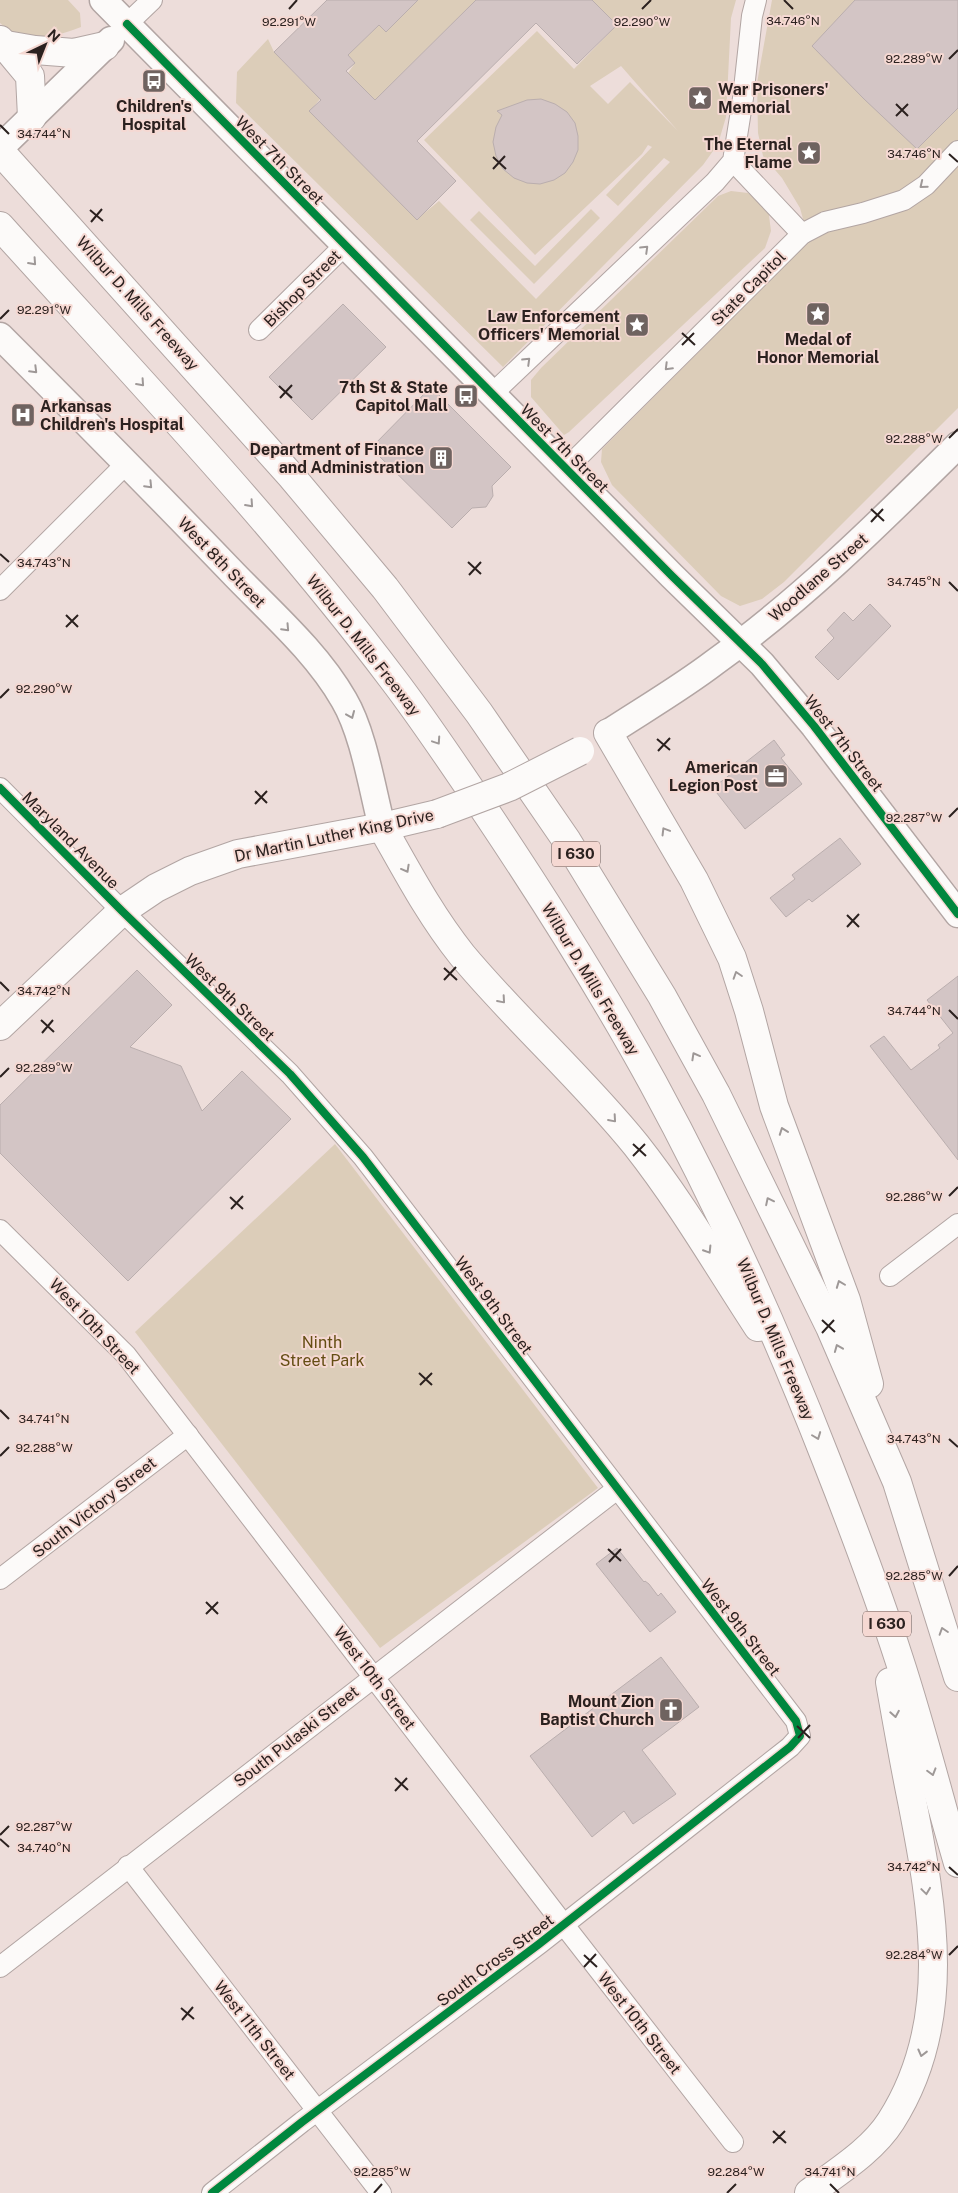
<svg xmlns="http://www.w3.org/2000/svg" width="958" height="2193" font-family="'Public Sans',sans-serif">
<rect width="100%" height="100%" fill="#edddda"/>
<g fill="#dccdb9" fill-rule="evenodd">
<path d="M 0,0 L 68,0 L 80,13 L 81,27 C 51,38 27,47 0,23 Z"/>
<polygon points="418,0 476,0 375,100 348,73 355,63 348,55 379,25 386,32"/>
<path d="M 592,0 L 736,0 L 731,18 L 726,117 L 718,144 L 703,165 L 503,367 L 236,103 L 237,72 L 268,39 L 274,52 L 306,85 L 331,86 L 310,111 L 417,219 L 439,201 L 536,299 L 670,162 L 664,158 L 618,206 L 606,195 L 652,147 L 648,145 L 642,154 L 535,255 L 424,140 L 537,31 L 574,69 L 617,25 ZM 621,66 L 678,131 L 630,82 L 608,104 L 590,86 Z"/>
<polygon points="772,0 958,0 958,408 784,582 762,599 740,606 721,596 612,485 601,462 602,449 809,241 800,208 782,178 763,156 758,133 757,83"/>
<polygon points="731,191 748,193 768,208 771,231 765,248 569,432 564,435 531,397 531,380 541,368 718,196"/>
<polygon points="591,209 600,218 534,284 470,220 479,211 535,266"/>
<polygon points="335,1144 598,1488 380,1648 135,1332"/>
</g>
<g fill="#d3c5c5" stroke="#baaeae">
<polygon points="327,0 418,0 386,32 379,25 348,55 355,63 346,71 375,100 476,0 592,0 617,25 577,64 536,23 417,141 456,181 417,220 309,111 321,100 274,52"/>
<polygon points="855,0 958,0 958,108 917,149 864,99 812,46"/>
<polygon points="541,99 555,104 567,112 575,123 578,136 578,150 573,162 565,173 554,180 540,184 527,183 514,178 503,169 496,156 493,142 496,127 502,115 497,111 527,100"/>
<polygon points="343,304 386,347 312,420 269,377"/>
<polygon points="431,387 511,467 492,486 493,496 486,507 472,508 452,528 371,448"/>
<polygon points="870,604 891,626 838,680 815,657 834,638 827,630 844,612 853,621"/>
<polygon points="774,740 785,755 781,758 802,784 745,829 713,788"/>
<polygon points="840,838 861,864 812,902 809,899 786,917 770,898 795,879 792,875"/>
<polygon points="137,970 172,1005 130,1047 181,1066 202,1111 242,1071 291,1119 128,1281 0,1153 0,1105"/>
<polygon points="958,976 958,1160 870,1046 884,1036 911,1070 940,1048 938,1045 953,1033 927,1000"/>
<polygon points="617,1548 644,1582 645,1581 649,1584 658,1596 661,1593 676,1612 650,1632 596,1564"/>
<polygon points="661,1657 699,1707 642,1750 676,1794 633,1824 624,1811 592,1837 530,1756"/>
</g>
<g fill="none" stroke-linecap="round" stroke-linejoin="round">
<defs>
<g id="minor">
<polyline points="127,24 152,0"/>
<polyline points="733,161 802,234"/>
<polyline points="259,330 345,245"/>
<polyline points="492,394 715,182 733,161 743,98 752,16 756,0"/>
<polyline points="566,469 802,234 825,222 863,213 904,200 926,185 958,151"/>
<polyline points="0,590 127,463"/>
<polyline points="0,788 122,911 290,1074 363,1157 796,1721 800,1736 790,1747 539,1944 302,2122 212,2193"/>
<polyline points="0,1230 126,1355 564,1925 733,2142"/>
<polyline points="890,1276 958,1224"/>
<polyline points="0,1579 188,1435"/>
<polyline points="128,1866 381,2193"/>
<polyline points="0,1967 617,1489"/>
</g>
<g id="tertiary">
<polyline points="103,0 672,576 762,664 814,726 958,914"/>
<polyline points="0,148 111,40"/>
<path d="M 0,336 C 77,413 154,491 230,570 C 269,611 316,651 344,700 C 364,734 372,789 382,827"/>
<path d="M 608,733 C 643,710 681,688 715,662 C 803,599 881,521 958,445"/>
</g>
<polyline id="secondary" points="0,1026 122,911 156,888 190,871 238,854 382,827 437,814"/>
<g id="motorway">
<polyline points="0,40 30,76 32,117"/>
<polyline points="6,45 35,50 74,53 105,46"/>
<polyline points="0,151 292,477 385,588 479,713 567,841 662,996 716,1094 830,1327 897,1482 958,1677"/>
<path d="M 0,226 C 133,374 272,519 392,678 C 425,721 455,767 486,812 C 545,900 602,990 653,1083 C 719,1204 776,1331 826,1459 C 852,1525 877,1591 899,1659 C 921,1726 938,1795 958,1863"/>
<polyline points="608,733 694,880 732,958 749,1011 774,1106 846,1300 869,1384"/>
<path d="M 382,827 C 407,871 430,915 462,955 C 517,1021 582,1078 636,1145 C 681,1202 718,1266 758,1327"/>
<path d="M 809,2193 C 837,2172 872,2151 891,2121 C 954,2022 933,1909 912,1801 C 904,1762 897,1722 890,1682"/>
</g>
</defs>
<use href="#minor" stroke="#b2a5a3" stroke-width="22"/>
<use href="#tertiary" stroke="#b2a5a3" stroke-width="29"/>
<use href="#secondary" stroke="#b2a5a3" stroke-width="30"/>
<use href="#motorway" stroke="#b2a5a3" stroke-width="30"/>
<use href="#minor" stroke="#fcfaf9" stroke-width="20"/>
<use href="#tertiary" stroke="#fcfaf9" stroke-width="26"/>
<use href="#secondary" stroke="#fcfaf9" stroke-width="28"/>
<use href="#motorway" stroke="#fcfaf9" stroke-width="28"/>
<defs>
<polyline id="secondary-bridge" points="437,814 509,787 580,751"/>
</defs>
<use href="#secondary-bridge" stroke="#b2a5a3" stroke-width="30" stroke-linecap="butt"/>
<use href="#secondary-bridge" stroke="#fcfaf9" stroke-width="28"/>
<defs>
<g id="cycleway">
<polyline points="127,24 672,576 762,664 814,726 958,914"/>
<polyline points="0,788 122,911 290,1074 363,1157 796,1721 800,1736 790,1747 539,1944 302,2122 212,2193"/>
</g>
</defs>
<use href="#cycleway" stroke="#f5d8d2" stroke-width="11"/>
<use href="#cycleway" stroke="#00873e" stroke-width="8"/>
</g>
<defs><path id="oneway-chevron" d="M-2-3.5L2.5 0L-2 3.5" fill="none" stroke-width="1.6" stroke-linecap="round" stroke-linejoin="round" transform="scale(1.25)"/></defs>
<g stroke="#9e9897">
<use href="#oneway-chevron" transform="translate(923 185) rotate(141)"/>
<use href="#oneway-chevron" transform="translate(645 249) rotate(-44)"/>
<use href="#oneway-chevron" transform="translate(33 262) rotate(48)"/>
<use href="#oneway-chevron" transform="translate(527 361) rotate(-44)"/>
<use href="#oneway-chevron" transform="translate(668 367) rotate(135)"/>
<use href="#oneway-chevron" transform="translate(34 370) rotate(45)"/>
<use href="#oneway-chevron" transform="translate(141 383) rotate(48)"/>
<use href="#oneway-chevron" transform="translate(149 485) rotate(46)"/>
<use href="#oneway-chevron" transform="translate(250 504) rotate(48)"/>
<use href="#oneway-chevron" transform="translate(286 628) rotate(47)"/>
<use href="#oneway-chevron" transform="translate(351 715) rotate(67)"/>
<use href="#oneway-chevron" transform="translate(437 741) rotate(56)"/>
<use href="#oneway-chevron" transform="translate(665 831) rotate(-121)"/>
<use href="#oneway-chevron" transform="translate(406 869) rotate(61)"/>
<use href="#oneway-chevron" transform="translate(737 975) rotate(-108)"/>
<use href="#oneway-chevron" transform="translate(502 1000) rotate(49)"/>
<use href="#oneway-chevron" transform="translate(695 1056) rotate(-119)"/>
<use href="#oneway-chevron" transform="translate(613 1119) rotate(49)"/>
<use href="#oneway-chevron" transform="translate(783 1131) rotate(-110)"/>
<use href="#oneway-chevron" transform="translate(769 1201) rotate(-116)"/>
<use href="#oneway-chevron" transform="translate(708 1250) rotate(58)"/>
<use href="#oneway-chevron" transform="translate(840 1284) rotate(-111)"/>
<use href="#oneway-chevron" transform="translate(838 1348) rotate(-112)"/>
<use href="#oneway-chevron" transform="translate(817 1436) rotate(69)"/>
<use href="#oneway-chevron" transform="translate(943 1631) rotate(-108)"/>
<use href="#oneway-chevron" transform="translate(895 1714) rotate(80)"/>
<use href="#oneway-chevron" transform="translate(932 1772) rotate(74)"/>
<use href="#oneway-chevron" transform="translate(926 1891) rotate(82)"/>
<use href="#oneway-chevron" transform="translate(922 2053) rotate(104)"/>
</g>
<path fill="none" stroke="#2b211f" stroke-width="2" d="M 784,0 L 793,9M 289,9 L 297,0M 642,9 L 651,0M 949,59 L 958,50M 896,104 L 908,116M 896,116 L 908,104M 0,125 L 9,134M 949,154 L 958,162M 493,157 L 506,169M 493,169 L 505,156M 90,210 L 103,221M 91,222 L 102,209M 0,319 L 9,310M 682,333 L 695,345M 682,345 L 694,333M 279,386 L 292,398M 280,398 L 292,385M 949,438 L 958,429M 871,509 L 884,521M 871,522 L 883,509M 0,554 L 9,562M 468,562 L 481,574M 469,575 L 481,562M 949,582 L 958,591M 66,615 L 78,627M 66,627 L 78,615M 0,698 L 9,689M 657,739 L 670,750M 658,751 L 670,738M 255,791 L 267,803M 255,804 L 267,791M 949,817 L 958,808M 847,915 L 859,927M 847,927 L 859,914M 444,968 L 457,980M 444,980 L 456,967M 0,982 L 9,991M 949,1010 L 958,1019M 41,1020 L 54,1032M 42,1033 L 53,1020M 0,1077 L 9,1068M 633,1144 L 646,1156M 633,1156 L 645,1144M 949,1196 L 958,1187M 230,1197 L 243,1209M 231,1209 L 243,1196M 822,1320 L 835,1332M 822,1333 L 834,1320M 419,1373 L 432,1385M 420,1385 L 432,1373M 0,1410 L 9,1419M 949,1439 L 958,1447M 0,1456 L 9,1447M 608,1549 L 621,1561M 609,1562 L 621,1549M 949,1576 L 958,1566M 206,1602 L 218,1614M 206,1614 L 218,1602M 797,1726 L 810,1738M 798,1738 L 810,1725M 395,1778 L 408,1790M 395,1791 L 407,1778M 0,1835 L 9,1826M 0,1839 L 9,1847M 949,1867 L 958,1875M 584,1955 L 597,1967M 949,1955 L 958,1946M 584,1967 L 596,1954M 181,2008 L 194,2019M 182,2020 L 193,2007M 773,2131 L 786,2143M 773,2143 L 785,2131M 830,2184 L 839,2193M 374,2193 L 382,2184M 727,2193 L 736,2184"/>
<defs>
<symbol id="bus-square" viewBox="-11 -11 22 22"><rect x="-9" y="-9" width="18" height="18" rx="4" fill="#6f6360" stroke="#f5d8d2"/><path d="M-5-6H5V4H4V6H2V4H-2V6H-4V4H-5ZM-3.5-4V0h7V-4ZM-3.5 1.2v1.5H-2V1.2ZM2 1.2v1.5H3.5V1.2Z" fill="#fff"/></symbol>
<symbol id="sight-square" viewBox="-11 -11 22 22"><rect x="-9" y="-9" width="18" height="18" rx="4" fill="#6f6360" stroke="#f5d8d2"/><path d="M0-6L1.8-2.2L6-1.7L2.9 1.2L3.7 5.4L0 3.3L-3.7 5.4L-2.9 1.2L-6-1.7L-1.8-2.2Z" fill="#fff"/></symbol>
<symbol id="hospital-square" viewBox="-11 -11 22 22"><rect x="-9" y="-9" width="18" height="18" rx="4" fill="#6f6360" stroke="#f5d8d2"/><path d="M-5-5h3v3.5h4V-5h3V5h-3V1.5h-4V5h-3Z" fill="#fff"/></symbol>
<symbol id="building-square" viewBox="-11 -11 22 22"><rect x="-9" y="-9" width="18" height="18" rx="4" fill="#6f6360" stroke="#f5d8d2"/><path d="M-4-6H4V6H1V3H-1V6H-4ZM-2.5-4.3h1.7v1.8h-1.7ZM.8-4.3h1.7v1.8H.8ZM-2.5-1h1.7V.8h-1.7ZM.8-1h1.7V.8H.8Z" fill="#fff"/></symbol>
<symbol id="office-square" viewBox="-11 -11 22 22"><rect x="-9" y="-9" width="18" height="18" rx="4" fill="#6f6360" stroke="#f5d8d2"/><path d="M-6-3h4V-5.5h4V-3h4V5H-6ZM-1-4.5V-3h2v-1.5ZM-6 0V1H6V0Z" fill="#fff"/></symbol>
<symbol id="church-square" viewBox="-11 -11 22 22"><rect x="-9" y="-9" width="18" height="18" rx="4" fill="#6f6360" stroke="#f5d8d2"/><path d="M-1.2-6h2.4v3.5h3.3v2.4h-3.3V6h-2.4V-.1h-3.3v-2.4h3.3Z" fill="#fff"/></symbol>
</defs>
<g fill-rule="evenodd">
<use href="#bus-square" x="140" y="67" width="28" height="28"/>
<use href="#sight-square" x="686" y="84" width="28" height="28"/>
<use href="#sight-square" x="795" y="139" width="28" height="28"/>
<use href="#sight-square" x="804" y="300" width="28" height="28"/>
<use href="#sight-square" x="623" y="311" width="28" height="28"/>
<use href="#bus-square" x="452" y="382" width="28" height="28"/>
<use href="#hospital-square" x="9" y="401" width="28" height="28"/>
<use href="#building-square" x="427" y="444" width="28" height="28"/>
<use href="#office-square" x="762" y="762" width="28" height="28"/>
<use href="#church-square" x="657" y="1696" width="28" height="28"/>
</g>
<g text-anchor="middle" stroke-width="4" stroke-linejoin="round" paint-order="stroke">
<g fill="#f5d8d2" stroke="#685855" stroke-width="1">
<rect x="552" y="841.5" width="48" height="25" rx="4"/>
<rect x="863" y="1611.5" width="48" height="25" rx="4"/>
</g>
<g font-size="15" font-weight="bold" fill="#2b211f">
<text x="576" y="859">I 630</text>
<text x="887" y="1629">I 630</text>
</g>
<g font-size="16" font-weight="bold" fill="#2b211f" stroke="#f5d8d2" text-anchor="end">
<text x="718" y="95" text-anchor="start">War Prisoners'<tspan x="718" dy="18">Memorial</tspan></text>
<text x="154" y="112" text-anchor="middle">Children's<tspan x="154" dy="18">Hospital</tspan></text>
<text x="792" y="150">The Eternal<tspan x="792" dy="18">Flame</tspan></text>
<text x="620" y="322">Law Enforcement<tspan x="620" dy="18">Officers' Memorial</tspan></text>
<text x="818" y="345" text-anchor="middle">Medal of<tspan x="818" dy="18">Honor Memorial</tspan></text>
<text x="448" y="393">7th St &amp; State<tspan x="448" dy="18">Capitol Mall</tspan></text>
<text x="40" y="412" text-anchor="start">Arkansas<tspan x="40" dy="18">Children's Hospital</tspan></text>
<text x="424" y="455">Department of Finance<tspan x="424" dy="18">and Administration</tspan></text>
<text x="758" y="773">American<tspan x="758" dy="18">Legion Post</tspan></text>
<text x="654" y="1707">Mount Zion<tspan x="654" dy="18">Baptist Church</tspan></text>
</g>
<g font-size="16" fill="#2b211f" stroke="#f5d8d2">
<text transform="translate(280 160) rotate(45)" y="6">West 7th Street</text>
<text transform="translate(302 288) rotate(-45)" y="6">Bishop Street</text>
<text transform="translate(748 288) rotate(-45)" y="6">State Capitol</text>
<text transform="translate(138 303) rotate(48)" y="6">Wilbur D. Mills Freeway</text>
<text transform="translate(565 448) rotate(45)" y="6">West 7th Street</text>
<text transform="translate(222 562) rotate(46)" y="6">West 8th Street</text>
<text transform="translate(818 577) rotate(-41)" y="6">Woodlane Street</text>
<text transform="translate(364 645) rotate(52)" y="6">Wilbur D. Mills Freeway</text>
<text transform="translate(844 743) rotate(52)" y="6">West 7th Street</text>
<text transform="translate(334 835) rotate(-12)" y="6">Dr Martin Luther King Drive</text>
<text transform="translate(71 840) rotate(45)" y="6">Maryland Avenue</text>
<text transform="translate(591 979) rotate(59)" y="6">Wilbur D. Mills Freeway</text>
<text transform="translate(230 997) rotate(44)" y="6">West 9th Street</text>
<text transform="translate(494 1305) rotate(53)" y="6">West 9th Street</text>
<text transform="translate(95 1326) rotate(47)" y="6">West 10th Street</text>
<text transform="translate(776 1339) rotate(67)" y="6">Wilbur D. Mills Freeway</text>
<text transform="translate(94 1507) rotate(-38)" y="6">South Victory Street</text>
<text transform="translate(741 1627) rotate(52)" y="6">West 9th Street</text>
<text transform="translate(375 1678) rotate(53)" y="6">West 10th Street</text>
<text transform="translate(296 1736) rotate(-38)" y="6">South Pulaski Street</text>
<text transform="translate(495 1960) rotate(-37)" y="6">South Cross Street</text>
<text transform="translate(640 2023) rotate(52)" y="6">West 10th Street</text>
<text transform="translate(255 2030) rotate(52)" y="6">West 11th Street</text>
</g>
<g font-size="16" fill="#644d13" stroke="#f5d8d2">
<text x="322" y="1348">Ninth<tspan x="322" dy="18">Street Park</tspan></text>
</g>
</g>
<g font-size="12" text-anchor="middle" fill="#2b211f" stroke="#f5d8d2" stroke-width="4" stroke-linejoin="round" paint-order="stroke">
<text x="793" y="25">34.746°N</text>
<text x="289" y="26">92.291°W</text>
<text x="642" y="26">92.290°W</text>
<text x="914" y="63">92.289°W</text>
<text x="44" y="138">34.744°N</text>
<text x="914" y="158">34.746°N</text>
<text x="44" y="314">92.291°W</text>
<text x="914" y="443">92.288°W</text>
<text x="44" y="567">34.743°N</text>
<text x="914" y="586">34.745°N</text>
<text x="44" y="693">92.290°W</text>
<text x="914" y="822">92.287°W</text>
<text x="44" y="995">34.742°N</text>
<text x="914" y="1015">34.744°N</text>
<text x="44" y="1072">92.289°W</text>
<text x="914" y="1201">92.286°W</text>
<text x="44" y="1423">34.741°N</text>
<text x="914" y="1443">34.743°N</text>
<text x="44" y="1452">92.288°W</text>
<text x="914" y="1580">92.285°W</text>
<text x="44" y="1831">92.287°W</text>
<text x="44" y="1852">34.740°N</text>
<text x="914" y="1871">34.742°N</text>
<text x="914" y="1959">92.284°W</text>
<text x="382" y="2176">92.285°W</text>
<text x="736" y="2176">92.284°W</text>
<text x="830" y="2176">34.741°N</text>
</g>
<g transform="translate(45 45) rotate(43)" stroke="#f5d8d2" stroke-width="4" paint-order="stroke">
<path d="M0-4L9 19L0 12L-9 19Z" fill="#2b211f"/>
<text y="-8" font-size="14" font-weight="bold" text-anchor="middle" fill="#2b211f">N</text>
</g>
</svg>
